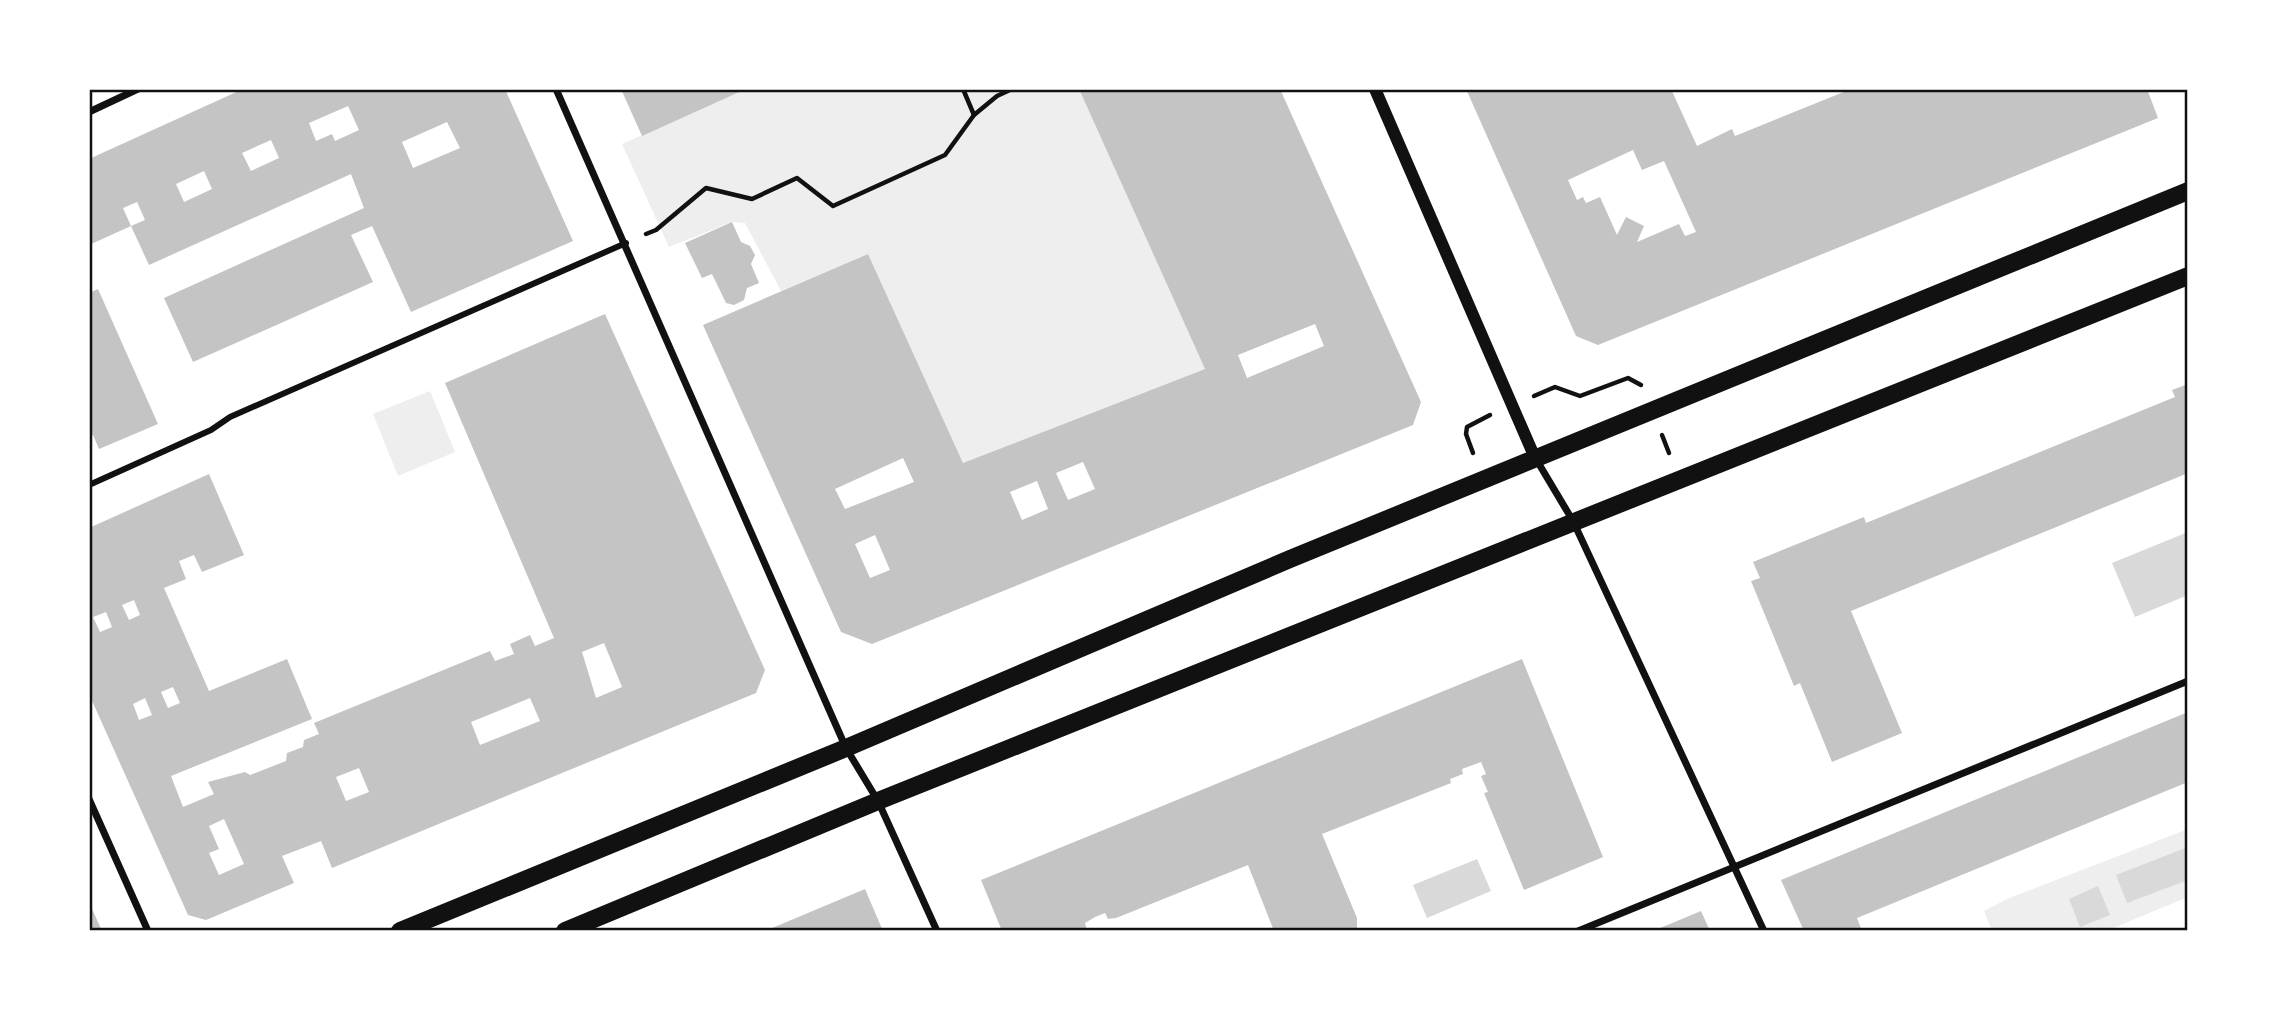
<svg xmlns="http://www.w3.org/2000/svg" width="2277" height="1020" font-family="'Asap Condensed',sans-serif">
<rect width="100%" height="100%" fill="#fff"/>
<g fill="#eee">
<polygon points="746,89 1079,89 1205,369 963,463 868,254 781,291 745,223 732,222 669,247 622,144"/>
<polygon points="430,391 455,452 398,476 373,414"/>
<polygon points="2188,829 2188,897 2106,931 1992,931 1984,911 2007,899"/>
</g>
<g fill="#d9d9d9">
<polygon points="2188,532 2188,595 2135,617 2112,563"/>
<polygon points="2188,847 2188,880 2127,903 2116,875"/>
<polygon points="1477,859 1491,891 1427,918 1413,885"/>
<polygon points="2098,886 2110,915 2080,927 2069,899"/>
</g>
<g fill="#c4c4c4" fill-rule="evenodd">
<path d="M 243,89 L 505,89 L 573,241 L 411,312 L 372,226 L 351,235 L 373,282 L 193,362 L 164,298 L 364,208 L 351,174 L 149,265 L 131,226 L 145,220 L 137,202 L 123,208 L 131,226 L 89,245 L 89,159 ZM 348,106 L 359,130 L 335,141 L 332,134 L 316,141 L 309,123 ZM 447,122 L 460,148 L 413,168 L 402,142 ZM 271,140 L 279,158 L 251,171 L 242,153 ZM 204,171 L 212,189 L 184,202 L 176,184 Z"/>
<polygon points="621,89 746,89 642,136"/>
<path d="M 1079,89 L 1280,89 L 1421,402 L 1413,425 L 872,644 L 841,632 L 703,325 L 868,254 L 963,463 L 1205,369 ZM 1315,324 L 1324,346 L 1247,378 L 1238,355 ZM 903,458 L 914,482 L 845,509 L 835,489 ZM 1083,462 L 1095,489 L 1068,500 L 1056,473 ZM 1037,481 L 1048,509 L 1022,520 L 1010,492 ZM 875,535 L 890,570 L 870,578 L 855,544 Z"/>
<path d="M 1466,89 L 1671,89 L 1697,146 L 1732,129 L 1735,136 L 1851,89 L 2147,89 L 2158,118 L 1598,345 L 1576,336 ZM 1633,150 L 1642,170 L 1664,161 L 1696,232 L 1685,236 L 1679,224 L 1637,242 L 1644,226 L 1626,217 L 1617,235 L 1600,197 L 1586,203 L 1583,197 L 1577,200 L 1568,180 Z"/>
<polygon points="732,222 741,242 750,246 755,255 751,264 759,283 747,288 744,300 734,305 726,303 712,274 702,278 685,243"/>
<polygon points="98,289 158,424 99,449 93,435 89,436 89,293"/>
<path d="M 605,314 L 765,670 L 756,693 L 332,868 L 321,841 L 282,856 L 294,883 L 206,920 L 188,915 L 89,694 L 89,528 L 209,474 L 244,555 L 202,572 L 194,555 L 179,561 L 186,579 L 164,588 L 209,691 L 287,659 L 312,719 L 171,776 L 183,807 L 214,794 L 208,782 L 245,772 L 250,775 L 286,761 L 287,753 L 303,747 L 304,740 L 319,734 L 314,723 L 490,651 L 495,661 L 514,654 L 510,644 L 530,635 L 535,646 L 554,638 L 445,383 ZM 134,600 L 140,615 L 129,620 L 122,605 ZM 106,612 L 112,627 L 100,632 L 93,617 ZM 604,643 L 622,687 L 596,698 L 582,652 ZM 173,687 L 180,703 L 168,708 L 161,692 ZM 145,698 L 152,715 L 139,720 L 133,704 ZM 530,698 L 540,721 L 480,745 L 471,722 ZM 359,768 L 369,792 L 346,801 L 336,777 ZM 224,819 L 244,864 L 219,875 L 209,853 L 219,849 L 209,826 Z"/>
<polygon points="2188,384 2188,473 1851,611 1902,733 1832,762 1800,683 1794,686 1751,581 1760,578 1753,562 1864,517 1866,523 2175,397 2172,390"/>
<polygon points="1522,659 1603,857 1524,890 1484,793 1488,792 1481,776 1486,774 1481,762 1462,769 1463,774 1450,779 1451,783 1322,834 1357,918 1357,931 1274,931 1248,865 1116,918 1108,919 1105,913 1095,917 1085,923 1087,931 1002,931 981,880"/>
<polygon points="2188,712 2188,782 1857,918 1862,931 1804,931 1781,880"/>
<polygon points="865,889 883,931 765,931"/>
<polygon points="89,902 102,931 89,931"/>
<polygon points="1701,911 1710,931 1653,931"/>
</g>
<g fill="none" stroke-linecap="round" stroke-linejoin="round">
<g stroke="#111" stroke-width="4.5">
<polyline points="963,89 974,115"/>
<polyline points="646,234 656,230 706,188 752,199 797,178 833,206 945,155 974,115 997,96 1012,89"/>
<polyline points="1534,396 1555,387 1580,396 1628,378 1641,385"/>
<polyline points="1662,435 1669,453"/>
<polyline points="1473,453 1466,434 1467,427 1490,415"/>
</g>
<polyline stroke="#111" stroke-width="6" points="89,485 211,430 230,417 626,243"/>
<g stroke="#111" stroke-width="7">
<polyline points="556,89 816,680 846,748 878,801 937,931"/>
<polyline points="89,112 138,89"/>
<polyline points="1536,459 1573,521 1764,931"/>
<polyline points="89,799 148,931"/>
<polyline points="1578,931 2188,681"/>
</g>
<polyline stroke="#111" stroke-width="12" points="1375,89 1535,458"/>
<g stroke="#111" stroke-width="18">
<polyline points="400,931 846,748 1290,559 2188,191"/>
<polyline points="565,931 878,801 2188,276"/>
</g>
</g>
<rect width="2277" height="1020" fill="none" stroke="#ffffff" stroke-width="182"/>
<rect x="91" y="91" width="2095" height="838" fill="none" stroke="#111" stroke-width="2.5"/>
</svg>
